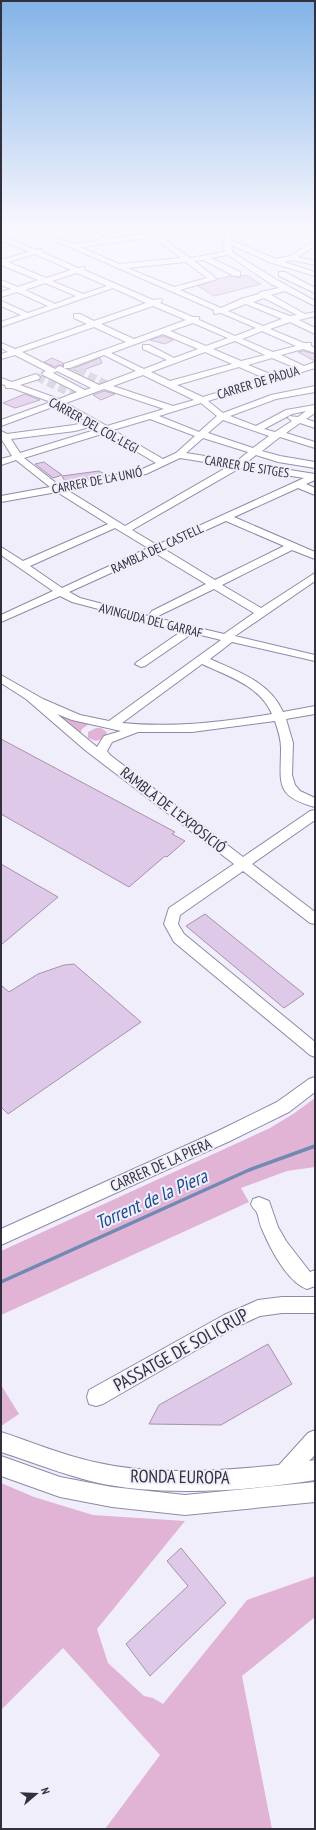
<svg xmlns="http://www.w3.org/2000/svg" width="316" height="1830" font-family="'PT Sans Narrow',sans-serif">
<rect width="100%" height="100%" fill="#f1eefc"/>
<g fill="#e1b4d5">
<polygon points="55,713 89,724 82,729 80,734"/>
<polygon points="96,728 101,728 107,732 105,738 96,741 88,738 88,732"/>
<polygon points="315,1098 315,1167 287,1171 241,1188 249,1202 1,1315 1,1251 270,1128 293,1114"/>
<polygon points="1,1385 19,1414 1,1426"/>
<polygon points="1,1483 34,1497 93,1515 185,1521 97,1629 108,1663 144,1696 153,1698 163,1704 247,1600 315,1576 315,1617 242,1676 272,1829 105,1829 160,1755 63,1648 1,1710"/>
</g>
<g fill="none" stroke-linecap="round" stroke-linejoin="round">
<polyline stroke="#708ab4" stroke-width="3.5" points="1,1282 249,1170 315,1146"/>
</g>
<g fill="#dfc9e8" stroke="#a691ae">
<polygon points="242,275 248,276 261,284 214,296 198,286 218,279 230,276 240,278"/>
<polygon points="163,336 173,340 165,344 150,340"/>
<polygon points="303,351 315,354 315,361 298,352"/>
<polygon points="52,358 63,363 62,366 58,365 55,367 44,362"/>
<polygon points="100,358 102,363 78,372 72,369"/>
<polygon points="104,391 115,394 101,400 93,395"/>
<polygon points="25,394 40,400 15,408 3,403"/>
<polygon points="44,462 62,475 53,478 35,464"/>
<polygon points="99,471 106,475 66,483 62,476"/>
<polygon points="1,739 175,832 172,834 185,841 167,857 165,856 129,887 1,814"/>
<polygon points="1,864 58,897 1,945"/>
<polygon points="205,914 304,994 284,1008 186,926"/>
<polygon points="74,964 141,1022 8,1114 1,1107 1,985 9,992 38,974 64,965"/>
<polygon points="268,1344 292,1384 221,1425 149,1424 159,1405"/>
<polygon points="181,1548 226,1603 150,1676 126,1644 188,1586 167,1561"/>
</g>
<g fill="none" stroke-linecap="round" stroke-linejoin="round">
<g stroke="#cbc8d6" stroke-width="8" stroke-dasharray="8 4" stroke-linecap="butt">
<polyline points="67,365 108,385"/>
<polyline points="37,377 77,396"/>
</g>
<defs>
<g id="minor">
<path d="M 24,227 L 33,227 L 72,244 L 101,240 L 75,227 L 84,227 L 110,239 L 148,233 L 149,231 L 156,232 L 193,227 L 210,227 L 207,229 L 160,236 L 190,258 L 225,252 L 223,245 L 227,227 L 233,227 L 231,240 L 276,259 L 290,256 L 315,241 L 315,246 L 298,257 L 315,261 L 315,265 L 292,260 L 284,262 L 315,272 L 315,276 L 272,263 L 231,245 L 232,252 L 277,280 L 315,301 L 315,306 L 285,291 L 271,295 L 305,314 L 315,312 L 315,316 L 299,320 L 315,328 L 315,334 L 290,322 L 270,329 L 304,343 L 311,343 L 311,346 L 315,348 L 315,353 L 303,349 L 281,355 L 304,366 L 315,362 L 315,368 L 208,401 L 223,413 L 271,395 L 315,386 L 315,392 L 276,399 L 230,416 L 256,426 L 286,410 L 315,405 L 315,413 L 306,419 L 315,422 L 315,428 L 300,423 L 286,433 L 315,442 L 315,448 L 280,437 L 262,451 L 280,456 L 315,462 L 315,468 L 278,462 L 256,455 L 246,463 L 315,474 L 315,480 L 306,484 L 315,488 L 315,495 L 298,488 L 234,517 L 315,552 L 315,559 L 292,550 L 222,585 L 261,608 L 315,573 L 315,581 L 235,636 L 315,655 L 315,661 L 232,642 L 210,659 C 237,671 270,682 283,712 L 315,706 L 315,714 L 286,719 L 293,743 L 292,775 L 295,785 L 300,791 L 315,798 L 315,807 C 274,796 281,783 281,748 C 281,739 278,730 275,721 L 192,732 L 138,732 L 112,742 L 107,751 L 110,755 L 243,857 L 310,811 L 315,810 L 315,820 L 252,864 L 315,912 L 315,924 L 310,923 L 243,871 L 180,915 L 178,924 L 184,934 L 315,1042 L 315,1057 L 310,1055 L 174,942 L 164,924 L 169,908 L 234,864 L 85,750 L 26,699 L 1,683 L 1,675 L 43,699 L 80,715 L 109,721 L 221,640 L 193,633 L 145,666 L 141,667 L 135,664 L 137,662 L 182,631 L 72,602 L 60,596 L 1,622 L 1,615 L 53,591 L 1,555 L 1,547 L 23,561 L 108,524 L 57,492 L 1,502 L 1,496 L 50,487 L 16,460 L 1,465 L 1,459 L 12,456 L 2,440 L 1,440 L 1,431 L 7,434 L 74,425 L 87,422 L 58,405 L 1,426 L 1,420 L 51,402 L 12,388 L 6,388 L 5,385 L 1,384 L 1,378 L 12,382 L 36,374 L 40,377 L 39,379 L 20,385 L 59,399 L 77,392 L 43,375 L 42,373 L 46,371 L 15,355 L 1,359 L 1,354 L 8,352 L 1,348 L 1,343 L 15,349 L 87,324 L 74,318 L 74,314 L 80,314 L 94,321 L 146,303 L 113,288 L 1,327 L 1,322 L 21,315 L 1,306 L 1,301 L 28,313 L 48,306 L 17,292 L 1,297 L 1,292 L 11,289 L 1,285 L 1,280 L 18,287 L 38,280 L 1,265 L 1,260 L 29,252 L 1,240 L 1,235 L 36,250 L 42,249 L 42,252 L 78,268 L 84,267 L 84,270 L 153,300 L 161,299 L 162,301 L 160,303 L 193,317 L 199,317 L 199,320 L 235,336 L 256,328 L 221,313 L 214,314 L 214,310 ZM 153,237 L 181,258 L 119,264 L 80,247 ZM 35,254 L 71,270 L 46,278 L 8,262 ZM 228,255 L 271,284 L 279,288 L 260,292 L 259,294 L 241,299 L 221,308 L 180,290 L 217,279 L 194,261 L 203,260 L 234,276 L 240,276 L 240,272 L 211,258 ZM 186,262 L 207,278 L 174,287 L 127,268 ZM 77,273 L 107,286 L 83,294 L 52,281 ZM 45,283 L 76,296 L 55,304 L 25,290 ZM 264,298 L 297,315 L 290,316 L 253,302 ZM 246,304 L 282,319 L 263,326 L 228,311 ZM 153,306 L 186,320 L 134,339 L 101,324 ZM 193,323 L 228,338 L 206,346 L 170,331 ZM 94,327 L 126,342 L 64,364 L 64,368 L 70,368 L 104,355 L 136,371 L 99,385 L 62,367 L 59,366 L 55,369 L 22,352 ZM 262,331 L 296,346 L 273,352 L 242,339 ZM 163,334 L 198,349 L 174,358 L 149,345 L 143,345 L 143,349 L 167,360 L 144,369 L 111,353 ZM 235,341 L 265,355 L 241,361 L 213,349 ZM 205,352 L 232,364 L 170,381 L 151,372 ZM 272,358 L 296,368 L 273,375 L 248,365 ZM 239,367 L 264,378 L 203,397 L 177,385 ZM 57,371 L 91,388 L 85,390 L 53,373 ZM 143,375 L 194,400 L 173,406 L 113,386 ZM 104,389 L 164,409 L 107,426 L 66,403 ZM 201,403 L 217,416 L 199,432 L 159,416 ZM 306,411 L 298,417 L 289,416 L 288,418 L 292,421 L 275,432 L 264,429 L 292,414 ZM 150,419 L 195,436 L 176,453 L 163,459 L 113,430 ZM 223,420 L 269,436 L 253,448 L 208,433 ZM 93,426 L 98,429 L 20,453 L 11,439 L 75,431 ZM 105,433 L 156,463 L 140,470 L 60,486 L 24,458 ZM 203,438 L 248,452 L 237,461 L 186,453 ZM 180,458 L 229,466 L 125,526 L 67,490 L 146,474 ZM 240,468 L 304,478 L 157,545 L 132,530 ZM 226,521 L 284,546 L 215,580 L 164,549 ZM 115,528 L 148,548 L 62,588 L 30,566 ZM 155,553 L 206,584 L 152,611 L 148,616 L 80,598 L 69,592 ZM 214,589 L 254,613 L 224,634 L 157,618 L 160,615 ZM 202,664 C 228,676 260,686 272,714 C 222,722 173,728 122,723 ZM 57,714 L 72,720 L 121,731 L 104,736 L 97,747 Z"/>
<polygon points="279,272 285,272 315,288 315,293 279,276"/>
<polygon points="315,1077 315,1092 289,1112 230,1141 1,1245 1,1229 218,1131 277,1102 309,1079"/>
<path d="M 259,1197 L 269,1201 L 278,1227 L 286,1241 L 310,1272 L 315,1270 L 315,1286 L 307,1289 C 287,1282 270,1248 262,1229 C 259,1224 259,1215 256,1211 C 254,1209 252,1207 251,1204 L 253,1199 Z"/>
<polygon points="282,1297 315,1297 315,1313 282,1313 260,1316 236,1327 103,1404 96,1406 89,1404 87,1397 89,1390 224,1315 258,1300"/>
<path d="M 315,1430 L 315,1455 L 309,1461 L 315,1460 L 315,1480 C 250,1491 158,1497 94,1482 C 62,1474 32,1462 1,1452 L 1,1432 C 32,1442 62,1455 94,1462 C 154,1476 219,1471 279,1465 L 308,1433 Z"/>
<polygon points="1,1456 60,1477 112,1487 185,1495 315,1482 315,1502 185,1515 112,1507 60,1497 1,1476"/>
</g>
</defs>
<use href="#minor" stroke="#9088a8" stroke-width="2"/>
<use href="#minor" fill="#fff" fill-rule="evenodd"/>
</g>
<linearGradient id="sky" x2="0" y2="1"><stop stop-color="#82b3e7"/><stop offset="0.47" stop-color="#f9f7fe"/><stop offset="1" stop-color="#f9f7fe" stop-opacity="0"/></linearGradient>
<rect width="316" height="483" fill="url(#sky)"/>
<g text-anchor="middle" stroke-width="4" stroke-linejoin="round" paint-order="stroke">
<g font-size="13" fill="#33303e" stroke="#f1eefc">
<text transform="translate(258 382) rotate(-17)" y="5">CARRER DE PÀDUA</text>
<text transform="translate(94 425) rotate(29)" y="5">CARRER DEL COL·LEGI</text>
<text transform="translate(247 466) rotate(9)" y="5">CARRER DE SITGES</text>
<text transform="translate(97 480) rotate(-11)" y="5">CARRER DE LA UNIÓ</text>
<text transform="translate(157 548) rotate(-25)" y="5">RAMBLA DEL CASTELL</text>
<text transform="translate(151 620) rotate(14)" y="5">AVINGUDA DEL GARRAF</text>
</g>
<g font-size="15" fill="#33303e" stroke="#f1eefc">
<text transform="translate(173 810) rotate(38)" y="5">RAMBLA DE L'EXPOSICIÓ</text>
<text transform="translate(161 1165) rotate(-24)" y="5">CARRER DE LA PIERA</text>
</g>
<g font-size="18" fill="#33303e" stroke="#f1eefc">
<text transform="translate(181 1350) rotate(-29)" y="6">PASSATGE DE SOLICRUP</text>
<text transform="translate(180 1477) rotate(1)" y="6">RONDA EUROPA</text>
</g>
<g font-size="19" font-style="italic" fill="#1b4c8c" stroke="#f1eefc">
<text transform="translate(151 1199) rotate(-24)" y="7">Torrent de la Piera</text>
</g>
</g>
<rect width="316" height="1830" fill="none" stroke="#33303e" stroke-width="4"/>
<g transform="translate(36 1794) rotate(71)" stroke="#f1eefc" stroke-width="3" paint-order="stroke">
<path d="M0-3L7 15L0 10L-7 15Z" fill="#33303e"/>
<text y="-6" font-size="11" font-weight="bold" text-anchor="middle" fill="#33303e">N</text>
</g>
</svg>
